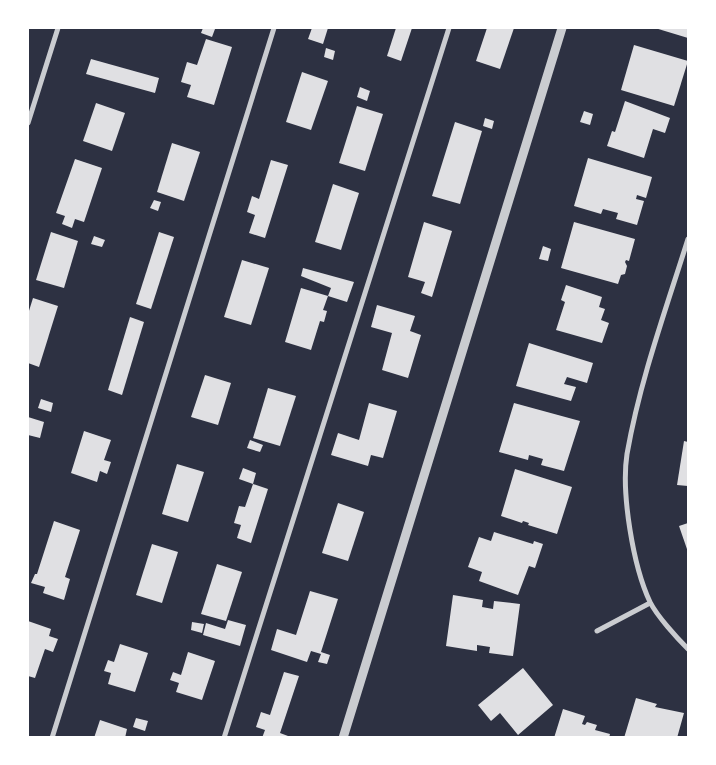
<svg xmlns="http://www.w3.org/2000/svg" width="716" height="765" font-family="Merriweather,serif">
<rect width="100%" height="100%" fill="#2d3142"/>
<g fill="#e0e0e3">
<polygon points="203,28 215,29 212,37 201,33"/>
<polygon points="312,28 328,28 323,44 308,39"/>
<polygon points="396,28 412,28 401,61 387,56"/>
<polygon points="487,28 514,28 500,69 476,61"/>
<polygon points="655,28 688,28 688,38"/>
<polygon points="206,39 232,47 214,105 187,97 191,85 181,82 187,62 197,65"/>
<polygon points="634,45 688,61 674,106 621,90"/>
<polygon points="326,48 335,51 333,60 324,57"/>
<polygon points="91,59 159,78 155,93 86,74"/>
<polygon points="302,72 328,81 311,130 286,122"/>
<polygon points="360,87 370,91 367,101 357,97"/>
<polygon points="625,101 670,118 665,133 653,129 644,158 607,146 612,131 615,132"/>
<polygon points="96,103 125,113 112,151 83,141"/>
<polygon points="357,106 383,114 365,171 339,163"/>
<polygon points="584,111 593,114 590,125 580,122"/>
<polygon points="485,118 494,121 492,129 483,126"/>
<polygon points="455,122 482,131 460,204 432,196"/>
<polygon points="172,143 200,152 184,201 157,192"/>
<polygon points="588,158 652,177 646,198 637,195 636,199 644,201 637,225 616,219 618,213 603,209 601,214 574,206"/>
<polygon points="75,159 102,168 84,222 75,219 72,228 62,224 65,216 56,213"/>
<polygon points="271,160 288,165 265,238 249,233 255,215 247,212 252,196 259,199"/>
<polygon points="333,184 359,193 341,250 315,242"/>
<polygon points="154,200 161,202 158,211 150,208"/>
<polygon points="424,222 452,231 432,297 421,293 425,282 408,277"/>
<polygon points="574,222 635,239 629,261 626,260 625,262 627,266 625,274 621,275 618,284 561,268"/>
<polygon points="51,232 78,241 64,288 36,280"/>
<polygon points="159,232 174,237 151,309 136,304"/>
<polygon points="94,236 105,240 102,247 91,244"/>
<polygon points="543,246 551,249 548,261 539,259"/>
<polygon points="242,260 269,268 251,325 224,317"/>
<polygon points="303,268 354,282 347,302 328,296 331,288 301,276"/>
<polygon points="566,285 602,297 599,307 605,309 601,320 609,323 602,343 556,330 565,302 561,300"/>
<polygon points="301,288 328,296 323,310 327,311 324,322 320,321 311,350 285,342"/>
<polygon points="33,298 58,306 39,367 28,363 28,314"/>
<polygon points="377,305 415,316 410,331 421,335 408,378 382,370 392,333 371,327"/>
<polygon points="130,317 144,322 122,395 108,390"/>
<polygon points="529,343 593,363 587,383 567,377 564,384 576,387 571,401 516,386"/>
<polygon points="205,375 231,383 218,425 191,417"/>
<polygon points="268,388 296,396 280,446 253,438"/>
<polygon points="41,399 53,403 51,412 38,408"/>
<polygon points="369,403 397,411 383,458 371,455 368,466 331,455 338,433 359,440"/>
<polygon points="514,403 580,421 564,471 541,465 543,459 529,455 528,460 499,452"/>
<polygon points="28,417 44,422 40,438 28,435"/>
<polygon points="84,431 111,440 104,460 111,462 107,474 100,471 97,482 71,473"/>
<polygon points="250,440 263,445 260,452 247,448"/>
<polygon points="684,441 688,442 688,486 677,485"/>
<polygon points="177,464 204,472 188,522 162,514"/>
<polygon points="243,468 256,473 253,484 239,479"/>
<polygon points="515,469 572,487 557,534 528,525 529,523 523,521 522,523 501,516"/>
<polygon points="253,484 268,489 251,543 237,538 241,525 234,523 239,506 245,507"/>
<polygon points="338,503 364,512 348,561 322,553"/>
<polygon points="54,521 80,530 65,577 70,579 64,600 43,593 45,587 31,583 35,574 37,574"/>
<polygon points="688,523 688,552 679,526"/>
<polygon points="494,532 533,544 534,541 543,544 535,568 529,566 518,595 479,581 482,572 468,567 479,537 491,541"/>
<polygon points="152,544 178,552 162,603 136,595"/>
<polygon points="217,564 242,572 226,621 201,614"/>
<polygon points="310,591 338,599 321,652 330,655 327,664 318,662 321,654 311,651 307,662 271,650 277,629 296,635"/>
<polygon points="453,595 483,600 482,607 493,609 494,601 520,604 513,656 489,653 490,647 477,645 477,651 446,646"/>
<polygon points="228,620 246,625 240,646 203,635 206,623 225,629"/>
<polygon points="28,621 51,629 49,636 58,639 53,652 45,649 35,678 28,676"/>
<polygon points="192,622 204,624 202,633 191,630"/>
<polygon points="120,644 148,653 135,692 108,684 111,673 104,671 108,660 114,662"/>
<polygon points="188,652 215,661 202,700 176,692 179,683 170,680 173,672 181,675"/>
<polygon points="523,668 553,705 518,735 500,713 491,721 478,705"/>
<polygon points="284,672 299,676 280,733 288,736 287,738 262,738 265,730 256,727 261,712 270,715"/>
<polygon points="636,698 657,704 655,707 684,713 677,738 624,738"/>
<polygon points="563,709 585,716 582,724 585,725 587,722 597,725 595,730 610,734 609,738 554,738"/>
<polygon points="136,718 148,721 145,731 133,727"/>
<polygon points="100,720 127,729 125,738 94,738"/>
</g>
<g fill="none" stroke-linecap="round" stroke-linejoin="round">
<g stroke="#caccd0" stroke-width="5">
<polyline points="28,123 58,28"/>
<path d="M 688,239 C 666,309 640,380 627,454 C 621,493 633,566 650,602 C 657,616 677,638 688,649"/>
<polyline points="597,631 650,603"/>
<polyline points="52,738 274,28"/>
<polyline points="224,738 449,28"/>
</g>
<polyline stroke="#caccd0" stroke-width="9" points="343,738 562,28"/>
</g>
<rect width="716" height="765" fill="none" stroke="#ffffff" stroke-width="58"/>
</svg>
